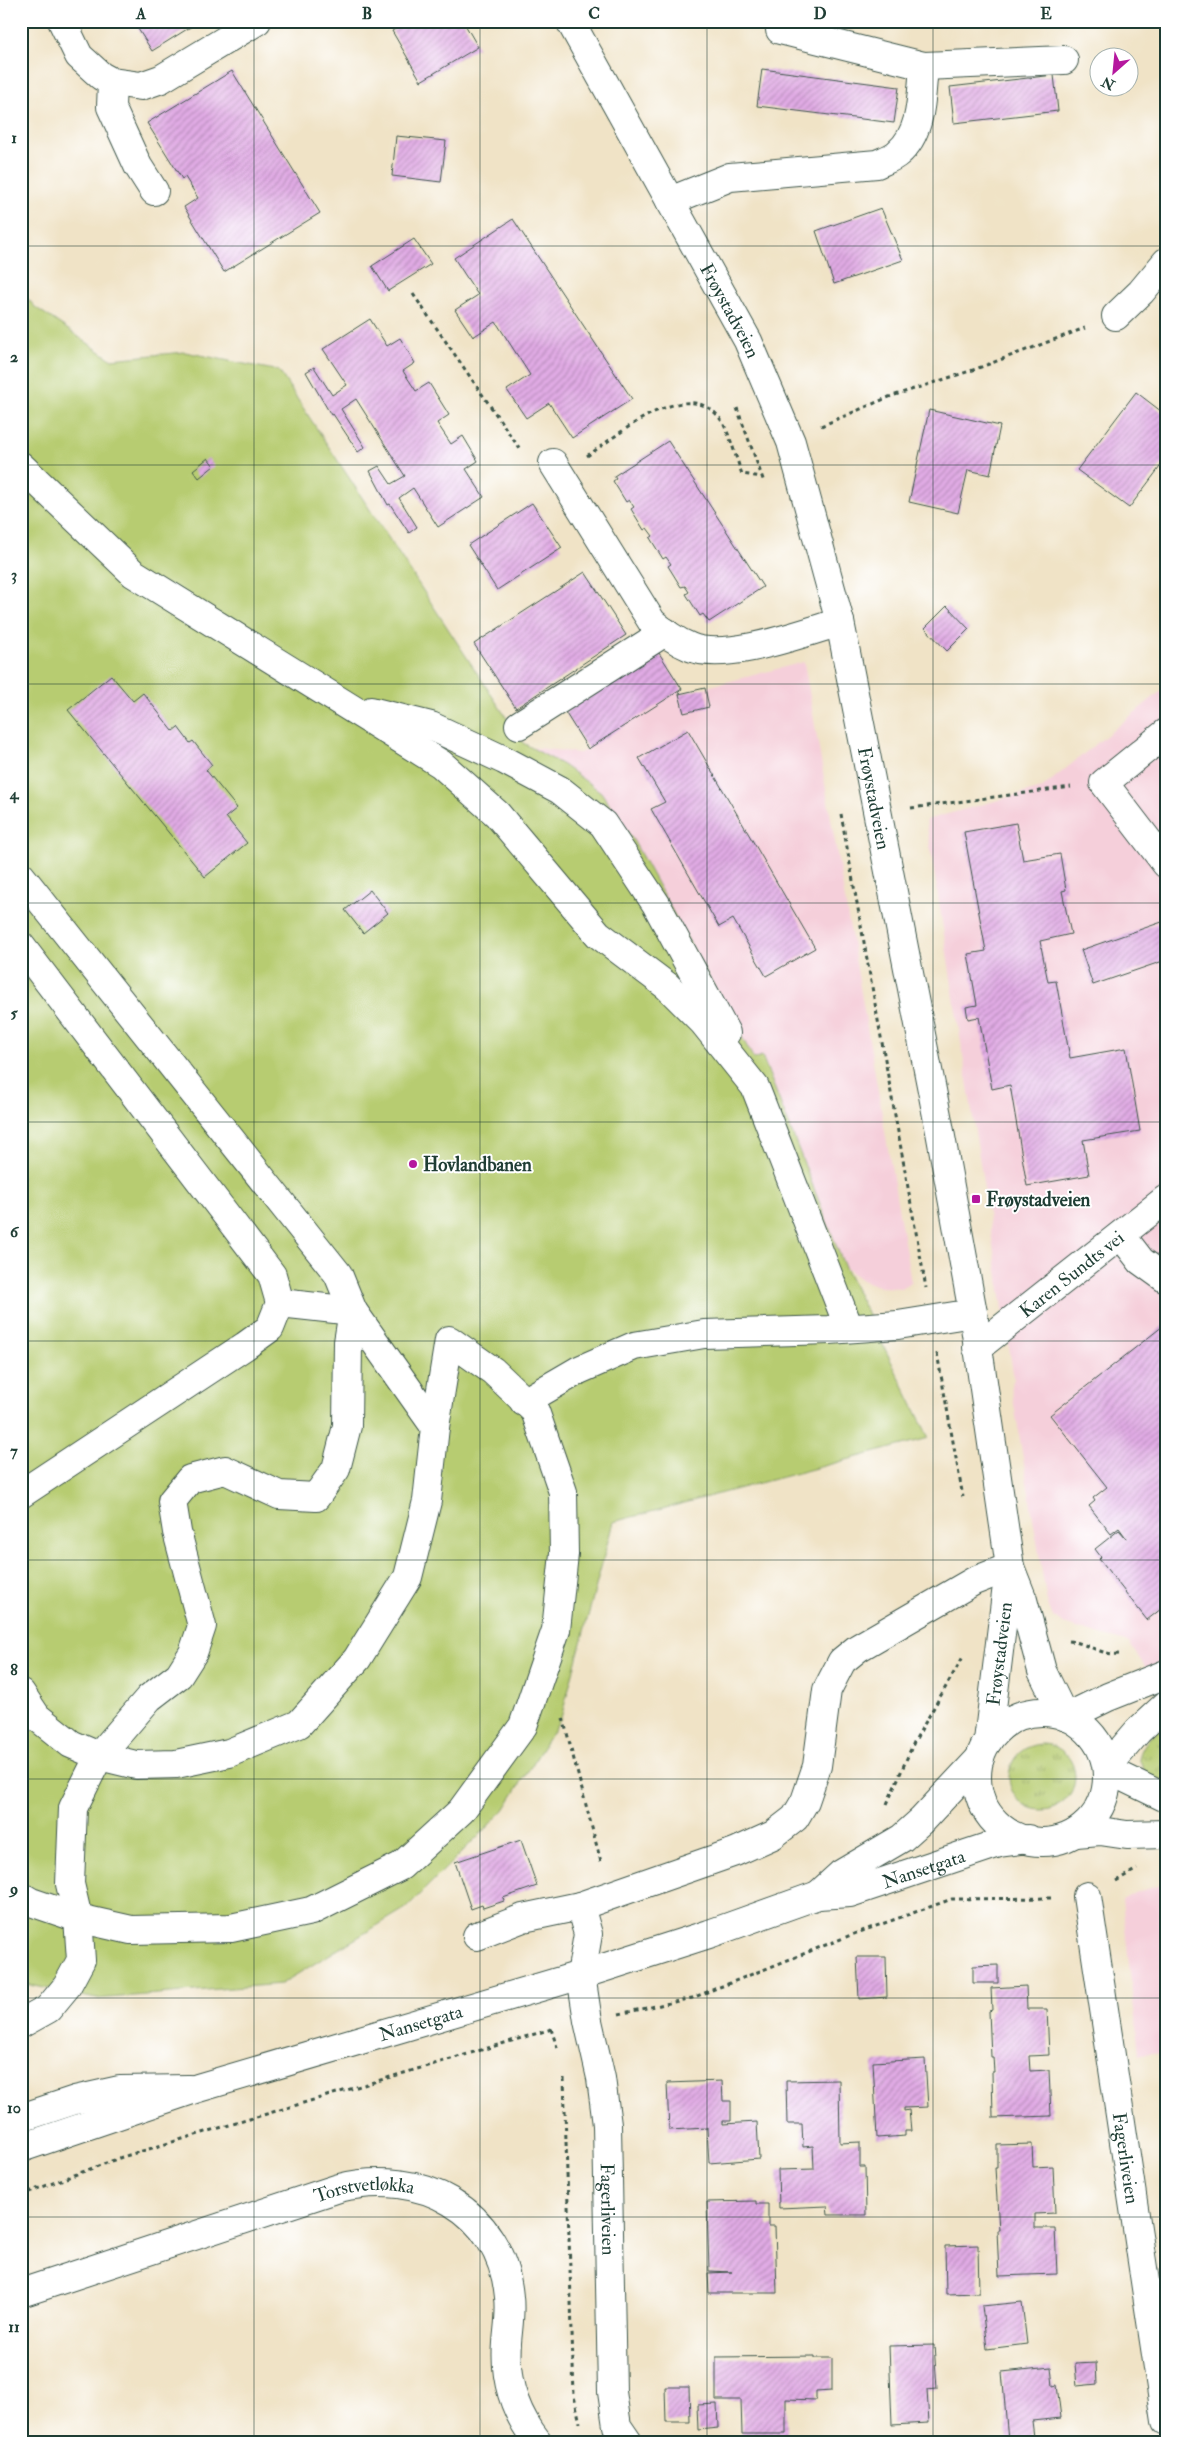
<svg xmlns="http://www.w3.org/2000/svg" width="1187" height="2463" font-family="'IM FELL Double Pica',serif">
<defs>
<pattern id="grass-tufts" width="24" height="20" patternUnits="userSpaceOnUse" patternTransform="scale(1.25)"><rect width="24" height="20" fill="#b7cc71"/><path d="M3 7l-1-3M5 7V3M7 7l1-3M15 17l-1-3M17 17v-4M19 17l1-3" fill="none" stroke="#94a75e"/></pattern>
<pattern id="building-hatch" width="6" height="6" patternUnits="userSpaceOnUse" patternTransform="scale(1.25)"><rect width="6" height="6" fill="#e1abe5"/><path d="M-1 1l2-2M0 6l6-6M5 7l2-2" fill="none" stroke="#b68cba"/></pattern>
</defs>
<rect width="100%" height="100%" fill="#fff"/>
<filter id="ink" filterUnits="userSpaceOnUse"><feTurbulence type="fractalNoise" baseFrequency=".02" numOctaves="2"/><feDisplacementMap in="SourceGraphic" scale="10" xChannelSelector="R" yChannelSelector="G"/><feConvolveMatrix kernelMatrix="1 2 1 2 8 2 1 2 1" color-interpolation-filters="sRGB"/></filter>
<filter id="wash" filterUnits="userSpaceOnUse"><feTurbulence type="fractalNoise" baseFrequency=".0096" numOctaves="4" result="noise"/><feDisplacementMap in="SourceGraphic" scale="20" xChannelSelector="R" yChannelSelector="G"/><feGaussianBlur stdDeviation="1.12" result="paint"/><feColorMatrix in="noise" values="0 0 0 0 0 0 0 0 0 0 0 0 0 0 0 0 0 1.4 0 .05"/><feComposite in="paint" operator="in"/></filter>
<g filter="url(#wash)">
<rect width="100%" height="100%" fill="#f0e3c6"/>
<g fill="#f5cfda">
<polygon points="804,662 911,1282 902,1288 880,1287 862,1280 845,1268 762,1056 754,1059 633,840 601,792 563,765 529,747 580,753 677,692 680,694"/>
<polygon points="1166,687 1166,1698 1129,1643 1063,1624 1053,1617 1047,1602 1011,1386 1014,1379 926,820 1042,788"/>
<polygon points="1166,1884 1166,2052 1139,2054 1122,1900 1136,1892"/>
</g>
<g fill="url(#grass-tufts)" stroke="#6b8452">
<path d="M 1166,1721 L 1166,1787 L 1147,1777 L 1139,1758 C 1143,1742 1154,1733 1166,1721 Z"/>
<circle cx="1042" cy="1777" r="33"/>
</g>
<polygon fill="#b7cc71" stroke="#6b8452" points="21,291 35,307 111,359 185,352 279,371 523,743 563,765 601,792 633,840 754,1059 762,1056 845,1268 929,1438 613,1522 561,1718 504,1810 406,1908 281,1984 96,1999 21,1983"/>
<g id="blocks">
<g fill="url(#building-hatch)">
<polygon points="133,21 200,21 152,51"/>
<polygon points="408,21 463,21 478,47 421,81 392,31"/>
<polygon points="762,69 899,87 894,123 757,106"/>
<polygon points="232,71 320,213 224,272 184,207 198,198 185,177 182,179 147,123"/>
<polygon points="1054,75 1058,111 954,123 950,87"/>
<polygon points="396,136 446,141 441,182 392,176"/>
<polygon points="881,208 903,260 834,284 816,231"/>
<polygon points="513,219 632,399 572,438 549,403 526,418 507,390 530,375 496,322 473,337 455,310 478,295 454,258"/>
<polygon points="414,239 431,264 388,291 372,266"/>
<polygon points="370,319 387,346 400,338 415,363 403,371 416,391 429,383 449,415 437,423 451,444 463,436 478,461 466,469 484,497 438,527 413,488 399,498 417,527 409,533 390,504 388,505 370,471 379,466 391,484 405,476 356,399 341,409 365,447 358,452 333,414 331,415 306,372 314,367 332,395 347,385 323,349"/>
<polygon points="1136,392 1166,415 1166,459 1129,508 1077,470"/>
<polygon points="929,410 1000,426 990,475 968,470 958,513 909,502"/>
<polygon points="668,441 763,587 709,622 703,614 700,616 686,594 689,592 685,586 681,587 668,566 671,564 666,557 663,559 650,538 653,536 647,528 644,530 631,509 634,507 629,500 626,502 613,481 616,479 614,476"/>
<polygon points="208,458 214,466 199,478 193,470"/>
<polygon points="532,503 562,548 497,590 468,545"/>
<polygon points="585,572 626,635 516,708 474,644"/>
<polygon points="947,606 969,629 947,651 925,628"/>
<polygon points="659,653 682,689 588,749 565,712"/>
<polygon points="111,675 133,701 143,693 173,731 178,727 190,743 193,741 212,765 206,770 237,808 226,817 247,843 205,877 68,710"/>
<polygon points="705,688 709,707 684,713 679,694"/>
<polygon points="688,730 815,948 766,976 733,919 719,927 651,809 665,802 639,758"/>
<polygon points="1016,823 1023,860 1060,854 1066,890 1062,891 1071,934 1040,941 1048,982 1056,981 1070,1058 1126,1048 1140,1131 1083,1140 1089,1175 1027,1186 1010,1085 992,1089 979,1017 968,1019 966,1007 977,1005 968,954 986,951 964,832"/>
<polygon points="370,890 388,913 363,933 345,910"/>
<polygon points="1162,922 1166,934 1166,960 1093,985 1081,950"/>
<polygon points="1163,1326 1166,1330 1166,1605 1147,1620 1099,1559 1101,1557 1095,1549 1119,1530 1127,1539 1119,1528 1111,1534 1089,1506 1095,1501 1093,1498 1107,1487 1050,1415"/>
<polygon points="521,1840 537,1886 503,1898 504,1901 483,1908 482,1905 471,1909 455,1862"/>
<polygon points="857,1957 886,1957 887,1997 859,1999"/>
<polygon points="998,1965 998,1983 973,1983 973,1966"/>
<polygon points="1026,1986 1027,2009 1047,2009 1049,2055 1029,2056 1030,2071 1049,2070 1051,2116 993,2118 992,2072 994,2072 993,2057 991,2057 989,2011 992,2010 991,1988"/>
<polygon points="925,2059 928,2107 904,2108 904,2111 909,2110 911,2131 905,2131 905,2136 877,2138 873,2062"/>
<polygon points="839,2080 840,2143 860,2142 860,2167 865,2167 866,2215 828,2215 827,2206 779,2208 778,2170 814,2169 813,2146 803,2147 802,2124 787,2124 786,2081"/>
<polygon points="722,2081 723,2101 731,2101 731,2121 723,2121 723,2124 757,2122 759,2159 709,2163 707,2128 669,2130 667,2083"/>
<polygon points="1032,2144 1033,2167 1053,2166 1055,2213 1035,2214 1035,2228 1055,2228 1057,2274 999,2276 997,2230 999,2230 995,2168 997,2168 997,2145"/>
<polygon points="756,2201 756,2204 768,2204 768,2226 775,2226 777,2293 709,2293 708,2273 732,2272 709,2271 707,2202"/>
<polygon points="978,2245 979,2293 946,2294 945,2246"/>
<polygon points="1022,2302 1027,2344 987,2349 982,2306"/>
<polygon points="934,2345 937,2389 927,2390 929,2423 892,2425 889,2346"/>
<polygon points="815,2356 815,2358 832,2358 832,2390 816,2391 816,2400 786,2399 786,2434 742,2434 741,2400 716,2400 716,2357"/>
<polygon points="1096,2363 1097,2384 1077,2386 1075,2364"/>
<polygon points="1051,2367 1053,2386 1057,2385 1061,2418 1032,2421 1034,2437 1008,2440 1002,2372"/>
<polygon points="665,2387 689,2387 690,2422 666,2422"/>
<polygon points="717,2404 718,2428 698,2430 697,2405"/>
</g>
</g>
</g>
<g filter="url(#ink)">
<use href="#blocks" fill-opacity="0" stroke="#3e564a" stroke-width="1"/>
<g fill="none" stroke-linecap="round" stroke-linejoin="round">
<defs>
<g id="minor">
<polyline points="62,21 79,56 101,76 112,82 141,86 161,79 257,21"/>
<path id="s1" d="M 570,21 L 748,341 L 791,442 L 840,622 L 939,1126 L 973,1313 L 1010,1567 L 1023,1600 L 1042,1671 L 1064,1716"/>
<polyline points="780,30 924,66 1064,60"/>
<polyline points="112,82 111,107 138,166 154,191"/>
<path d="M 670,201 L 730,177 L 877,164 C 883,161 893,158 898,153 C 923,132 921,95 924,66"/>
<polyline points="1116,316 1141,292 1166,262"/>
<path d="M 553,463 L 652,622 C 664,632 675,641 690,647 C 726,662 803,633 840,622"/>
<polyline points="21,466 133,573 441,764 497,814 598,934 667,986 703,1022 755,1087 849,1328"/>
<polyline points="371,711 431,726 504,760 560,790 603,824 656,904 726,1033"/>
<polyline points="519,725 665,632"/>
<polyline points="1166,733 1104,783 1166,864"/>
<polyline points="21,876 338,1274 353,1311 348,1342 347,1426 336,1469 316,1497 279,1495 225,1470 190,1479 172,1501 177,1532 202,1626 193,1653 179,1675 149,1698 99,1756 73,1808 70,1884 78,1918 81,1960 67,1986 48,2009 21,2024"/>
<polyline points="21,946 272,1275 280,1303 270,1328 245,1346 21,1494"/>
<polyline points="1121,1235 1141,1261 1166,1279"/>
<polyline points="280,1303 353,1311 435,1427"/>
<path id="s2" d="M 977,1348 L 1166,1199"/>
<polyline points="524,1402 579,1370 634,1346 704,1334 829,1330 898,1325 973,1313"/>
<polyline points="21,1693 37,1717 71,1744 99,1756 136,1765 176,1764 229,1753 299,1724 357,1659 408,1577 427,1501 435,1427 449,1340 493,1371 535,1411 563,1492 564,1554 556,1630 523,1726 461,1811 401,1866 311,1911 231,1928 131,1930 78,1918 31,1902 21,1896"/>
<path id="s3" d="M 988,1741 L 1009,1569"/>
<polyline points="1108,1770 1166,1798"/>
<polyline points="1076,1833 1100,1831 1127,1835 1166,1834"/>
<path id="s4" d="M 1087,1896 L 1166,2421"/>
<polyline points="580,1906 735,1852 773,1835 795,1818 805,1801 817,1766 827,1690 842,1661 858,1648 974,1581 1010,1567"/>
<path id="s5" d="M 477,1936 L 523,1918 L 580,1906 L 588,1934 L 581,1975 L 588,2021 L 601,2078 L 607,2125 L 612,2392 L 617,2426 L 628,2442"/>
<polyline points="21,2118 75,2100 120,2090 189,2089"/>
<path id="s6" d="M 21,2293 L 339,2188 C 420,2168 501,2209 509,2297 C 511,2313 508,2328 507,2343 C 504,2380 515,2413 538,2442"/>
</g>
<g id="major">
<circle cx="1042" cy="1777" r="65"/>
<polyline points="1067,1717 1108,1697 1166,1674"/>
<polyline points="1107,1767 1138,1731 1166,1705"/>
<polyline points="818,1895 841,1874 902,1838 921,1821 980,1758"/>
<path id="s7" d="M 21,2148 L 198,2088 L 581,1975 L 709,1934 L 818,1895 L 850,1893 L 999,1843 L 1028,1839"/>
</g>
</defs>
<use href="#minor" stroke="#3e564a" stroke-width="30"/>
<use href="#major" stroke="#3e564a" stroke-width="30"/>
<g stroke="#3e564a" stroke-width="3" stroke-dasharray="4 4" stroke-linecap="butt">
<polyline points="413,294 522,452"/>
<polyline points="737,408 764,482"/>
<polyline points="821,426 889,397 973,370 1085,328"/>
<path d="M 587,456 C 619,435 691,370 723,423 C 731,438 736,458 742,474 L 762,477"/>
<polyline points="911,808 1071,787"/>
<polyline points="841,814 926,1288"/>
<polyline points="937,1353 963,1497"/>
<path d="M 1069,1641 C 1087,1643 1103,1656 1120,1654"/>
<polyline points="563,1718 601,1862"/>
<polyline points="887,1804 914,1742 963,1657"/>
<polyline points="1116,1881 1137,1869"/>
<polyline points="619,2014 692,1998 851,1935 952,1899 1053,1898"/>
<polyline points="551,2029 558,2050"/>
<polyline points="564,2078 574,2396 580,2423"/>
<polyline points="21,2195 122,2157 555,2028"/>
</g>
<use href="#minor" stroke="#fff" stroke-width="28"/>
<use href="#major" stroke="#fff" stroke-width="28"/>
</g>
</g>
<path fill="none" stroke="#1f3d34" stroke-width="1" stroke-opacity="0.55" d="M 254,21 L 254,2442M 480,21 L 480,2442M 707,21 L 707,2442M 933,21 L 933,2442M 21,246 L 1166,246M 21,465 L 1166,465M 21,684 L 1166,684M 21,903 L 1166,903M 21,1122 L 1166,1122M 21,1341 L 1166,1341M 21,1560 L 1166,1560M 21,1779 L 1166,1779M 21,1998 L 1166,1998M 21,2217 L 1166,2217"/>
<g fill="#b5179e" stroke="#fff" stroke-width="2">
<circle cx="413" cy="1164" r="5"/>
<rect x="971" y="1194" width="10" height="10" rx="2.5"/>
</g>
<g text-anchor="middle" stroke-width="4" stroke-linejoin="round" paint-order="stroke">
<g font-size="19" fill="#1f3d34" stroke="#fff">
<text dy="7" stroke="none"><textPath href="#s1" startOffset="331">Frøystadveien</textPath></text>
<text dy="7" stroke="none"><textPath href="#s1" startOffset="842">Frøystadveien</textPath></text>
<text dy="7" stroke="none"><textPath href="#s2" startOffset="120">Karen Sundts vei</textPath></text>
<text dy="7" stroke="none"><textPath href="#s3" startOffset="88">Frøystadveien</textPath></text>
<text dy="7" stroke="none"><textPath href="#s7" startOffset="946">Nansetgata</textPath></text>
<text dy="7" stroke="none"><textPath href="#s7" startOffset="419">Nansetgata</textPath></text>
<text dy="7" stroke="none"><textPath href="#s4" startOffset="265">Fagerliveien</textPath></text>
<text dy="7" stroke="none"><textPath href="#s6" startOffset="360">Torstvetløkka</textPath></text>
<text dy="7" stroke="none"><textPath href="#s5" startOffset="415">Fagerliveien</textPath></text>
</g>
<g font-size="19" font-weight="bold" fill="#1f3d34" stroke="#fff" text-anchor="start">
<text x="423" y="1171">Hovlandbanen</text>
<text x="986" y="1206">Frøystadveien</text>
</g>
</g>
<rect width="1187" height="2463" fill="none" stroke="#fff" stroke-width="55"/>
<g transform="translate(1114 72) rotate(207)"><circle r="24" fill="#ffffff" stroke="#a5b1ae"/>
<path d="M0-4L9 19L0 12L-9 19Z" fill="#b5179e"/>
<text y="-8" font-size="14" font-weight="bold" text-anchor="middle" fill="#1f3d34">N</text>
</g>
<rect x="28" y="28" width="1132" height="2408" fill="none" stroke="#1f3d34" stroke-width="2"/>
<g font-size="16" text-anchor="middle" font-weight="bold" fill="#1f3d34">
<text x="141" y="19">A</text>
<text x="367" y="19">B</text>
<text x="594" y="19">C</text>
<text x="820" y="19">D</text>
<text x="1046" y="19">E</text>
<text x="14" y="143">1</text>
<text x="14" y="362">2</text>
<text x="14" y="580">3</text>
<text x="14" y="799">4</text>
<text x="14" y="1018">5</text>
<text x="14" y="1237">6</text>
<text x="14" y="1456">7</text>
<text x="14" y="1675">8</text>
<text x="14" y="1894">9</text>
<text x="14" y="2113">10</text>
<text x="14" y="2332">11</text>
</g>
</svg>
